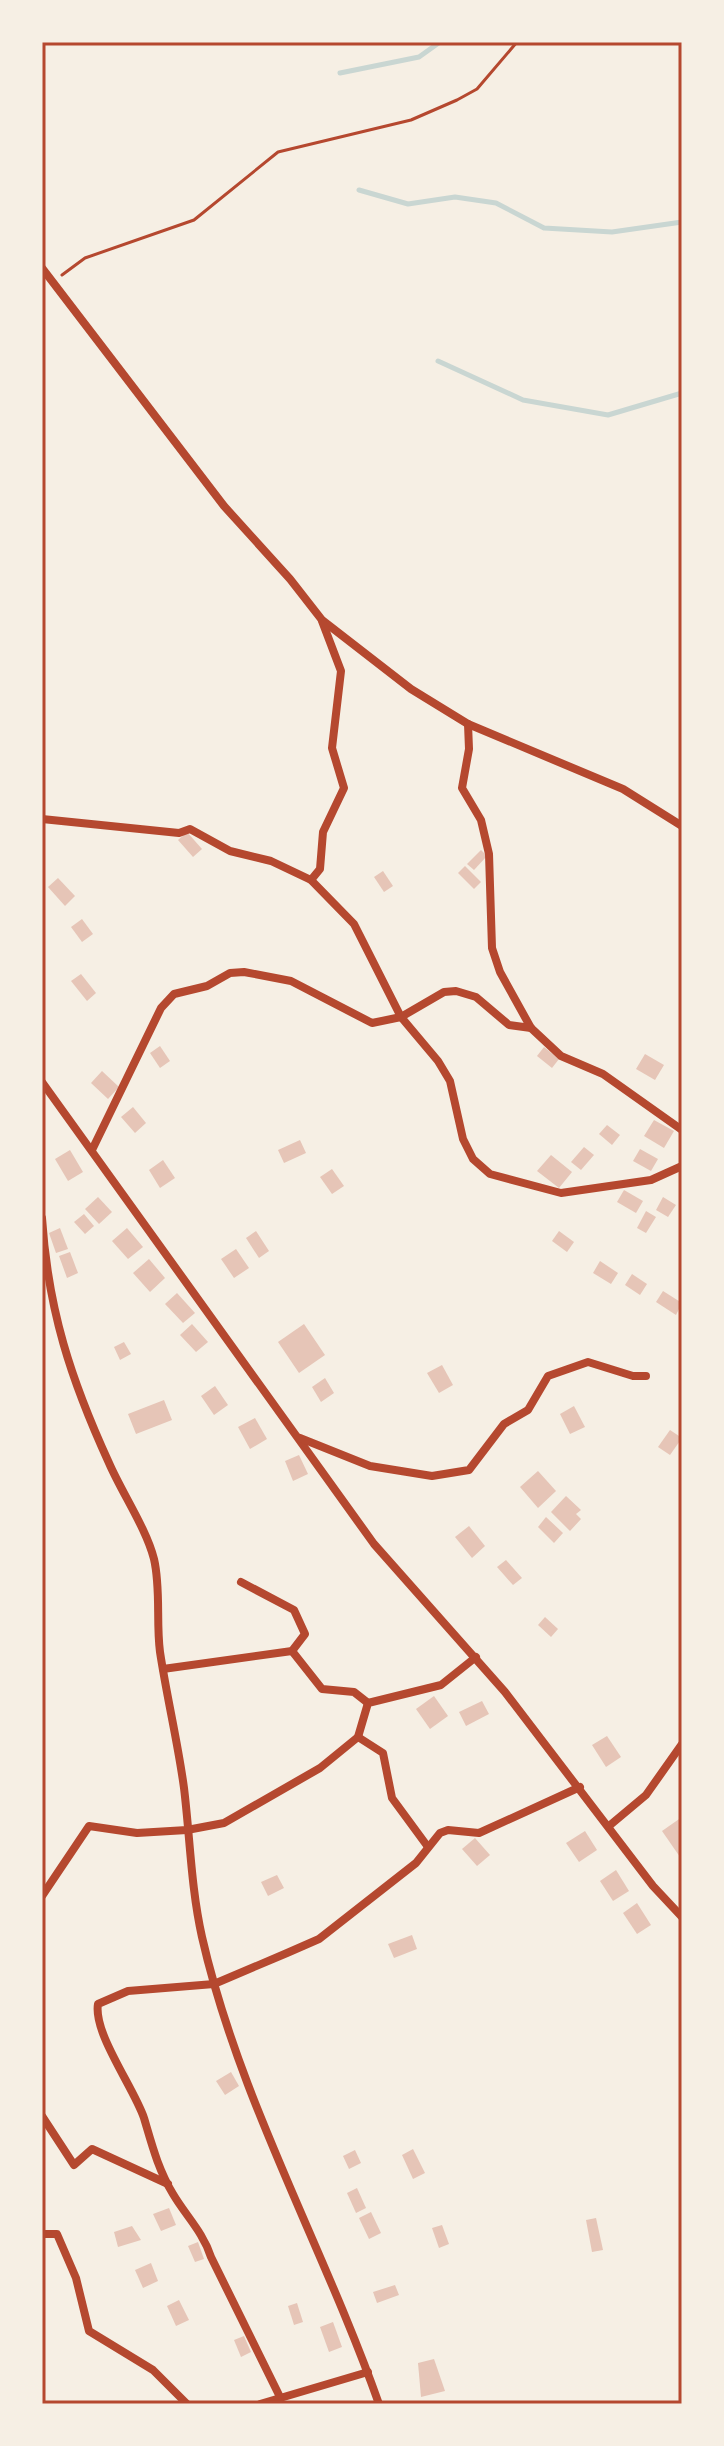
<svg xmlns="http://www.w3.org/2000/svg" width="724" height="2446" font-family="Montserrat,sans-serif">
<rect width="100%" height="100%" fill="#f6efe4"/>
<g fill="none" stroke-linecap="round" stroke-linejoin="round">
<g stroke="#c9d6d2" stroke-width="5">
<polyline points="340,73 419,57 440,42"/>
<polyline points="359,190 408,204 455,197 496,203 544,228 612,232 682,222"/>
<polyline points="438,361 523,400 608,415 682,393"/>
</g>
</g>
<g fill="#e6c5b7">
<polygon points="187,832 202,849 193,857 178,840"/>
<polygon points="481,850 487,856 474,870 467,864"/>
<polygon points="465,866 481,882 474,889 458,873"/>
<polygon points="383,871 393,886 384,892 374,877"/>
<polygon points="58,878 75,896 65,906 48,887"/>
<polygon points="82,919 93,934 82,942 71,927"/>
<polygon points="81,974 96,993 87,1001 71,981"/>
<polygon points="160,1046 170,1061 160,1068 150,1053"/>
<polygon points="544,1047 559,1059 552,1068 537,1056"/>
<polygon points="645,1054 664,1065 655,1080 636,1069"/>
<polygon points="102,1071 119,1087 108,1099 91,1083"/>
<polygon points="133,1107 146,1123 135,1133 121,1117"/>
<polygon points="654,1120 674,1131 664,1148 644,1136"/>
<polygon points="607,1125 620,1135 612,1145 599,1134"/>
<polygon points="300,1140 306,1153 284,1163 278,1150"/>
<polygon points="584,1147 594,1155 581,1170 571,1162"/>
<polygon points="640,1149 658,1159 651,1171 633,1161"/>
<polygon points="70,1150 83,1172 68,1181 55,1159"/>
<polygon points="551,1155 572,1172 559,1188 537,1171"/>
<polygon points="163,1160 175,1178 160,1188 149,1170"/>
<polygon points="332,1169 344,1186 332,1194 320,1177"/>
<polygon points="624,1190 643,1201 636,1213 617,1202"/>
<polygon points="98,1197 112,1212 99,1224 85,1209"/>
<polygon points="663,1197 676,1205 668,1217 656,1210"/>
<polygon points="646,1211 656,1217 646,1233 637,1228"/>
<polygon points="84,1214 94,1226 85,1234 74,1222"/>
<polygon points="60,1228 68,1249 56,1253 49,1233"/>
<polygon points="127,1228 143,1247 128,1259 112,1241"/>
<polygon points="256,1231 269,1251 259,1258 246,1238"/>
<polygon points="559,1231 574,1242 567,1252 552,1241"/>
<polygon points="236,1249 249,1268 234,1278 221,1259"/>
<polygon points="70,1252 78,1273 67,1278 59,1256"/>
<polygon points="149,1259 165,1278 150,1292 133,1273"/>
<polygon points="600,1261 618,1273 611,1284 593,1273"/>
<polygon points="632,1274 647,1284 640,1295 625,1285"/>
<polygon points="663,1291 682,1303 676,1315 656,1302"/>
<polygon points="177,1293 195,1313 183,1323 165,1304"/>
<polygon points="192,1324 208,1342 196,1352 180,1335"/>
<polygon points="304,1324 325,1355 299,1373 278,1342"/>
<polygon points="124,1342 131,1354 120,1360 114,1347"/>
<polygon points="442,1365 453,1385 439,1393 427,1373"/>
<polygon points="325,1378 334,1393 321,1402 312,1387"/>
<polygon points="215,1386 228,1405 214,1415 201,1396"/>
<polygon points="164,1400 172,1420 136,1434 128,1414"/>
<polygon points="574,1406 585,1427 570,1434 560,1414"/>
<polygon points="255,1418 267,1439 250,1449 238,1427"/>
<polygon points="670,1430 682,1438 670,1455 658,1447"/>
<polygon points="299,1455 308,1474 293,1481 285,1461"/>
<polygon points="538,1471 556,1491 538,1508 520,1487"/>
<polygon points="566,1496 581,1510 576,1514 581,1519 570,1531 551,1512"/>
<polygon points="546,1517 563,1533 554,1543 538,1527"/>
<polygon points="469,1526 485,1546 472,1558 455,1537"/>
<polygon points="506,1560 522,1578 513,1585 497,1567"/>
<polygon points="545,1617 558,1629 551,1637 538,1625"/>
<polygon points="434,1696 448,1716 430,1729 416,1709"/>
<polygon points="482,1701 489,1714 466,1726 459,1712"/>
<polygon points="607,1736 621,1757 606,1767 592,1745"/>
<polygon points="682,1817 682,1855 680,1857 662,1831"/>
<polygon points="585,1831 597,1850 579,1862 566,1843"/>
<polygon points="475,1838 490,1855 477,1866 462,1849"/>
<polygon points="616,1870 629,1891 613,1901 600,1881"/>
<polygon points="277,1875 284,1888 268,1896 261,1882"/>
<polygon points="637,1903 651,1925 637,1934 623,1913"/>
<polygon points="412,1935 417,1949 394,1958 388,1944"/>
<polygon points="231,2072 239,2086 225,2095 216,2081"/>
<polygon points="413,2149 425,2173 413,2179 402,2155"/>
<polygon points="355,2150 361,2163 349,2169 343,2156"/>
<polygon points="357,2188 366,2208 356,2213 347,2193"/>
<polygon points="169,2208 176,2225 161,2231 153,2214"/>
<polygon points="371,2212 381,2233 369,2239 359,2218"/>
<polygon points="596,2218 603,2250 592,2252 586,2220"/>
<polygon points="442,2225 449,2244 439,2248 432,2228"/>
<polygon points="132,2226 141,2240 118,2247 114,2232"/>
<polygon points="198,2242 204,2259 195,2262 188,2246"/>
<polygon points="151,2263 158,2281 143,2288 135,2270"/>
<polygon points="395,2285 399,2295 377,2303 373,2292"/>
<polygon points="179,2300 189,2320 176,2326 167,2306"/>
<polygon points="297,2303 303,2322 294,2325 288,2306"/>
<polygon points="333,2322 342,2347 329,2352 320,2327"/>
<polygon points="244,2336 251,2352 241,2357 234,2340"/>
<polygon points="434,2359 445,2391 421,2397 418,2363"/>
</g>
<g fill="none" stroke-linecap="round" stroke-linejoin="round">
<polyline stroke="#b5482f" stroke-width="3" points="62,275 85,258 194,220 278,152 411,120 457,100 477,89 517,42"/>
<g stroke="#b5482f" stroke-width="8">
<polyline points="42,268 224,506 290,579 322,620 411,689 468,724 623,789 682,826"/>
<polyline points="468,724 469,749 462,788 481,820 489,854 492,948 500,972 531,1028 561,1056 603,1074 682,1130"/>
<polyline points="42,819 179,833 190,829 230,851 271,861 311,880 354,924 401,1017 438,1061 450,1081 463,1139 473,1159 490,1174 561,1193 651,1180 682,1166"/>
<polyline points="311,880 320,869 323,832 344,788 332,748 341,671 322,621"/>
<polyline points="42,1082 374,1544 505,1692 653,1886 682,1917"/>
<polyline points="92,1150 161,1008 174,994 207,986 230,973 244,972 291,981 372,1023 401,1017 444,992 456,991 476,997 509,1025 531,1028"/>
<path d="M 42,1218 C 48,1310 71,1380 109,1463 C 122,1493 146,1528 154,1559 C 161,1589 156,1622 160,1652 C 167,1698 178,1743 184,1788 C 190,1837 191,1888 202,1937 C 239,2099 324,2248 379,2404"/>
<polyline points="300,1438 370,1466 432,1476 469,1470 504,1424 528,1410 548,1376 588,1362 633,1376 646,1376"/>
<polyline points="292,1651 322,1689 354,1692 368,1703"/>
<polyline points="163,1669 292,1651 305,1634 294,1610 241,1582"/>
<polyline points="358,1737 383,1753 392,1798 428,1847"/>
<polyline points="609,1826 646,1795 682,1744"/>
<polyline points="42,1896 89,1826 137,1833 187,1830 224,1823 320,1768 358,1737 368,1703 441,1685 476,1657"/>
<polyline points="42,2116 74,2165 92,2149 168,2184"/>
<polyline points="42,2234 57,2234 76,2278 89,2331 153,2370 187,2404"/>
<path d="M 280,2397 L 211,2257 C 203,2232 186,2216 173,2194 C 158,2169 152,2145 144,2118 C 134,2088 93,2033 98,2004 L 128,1991 L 214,1984 L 287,1953 L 319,1939 L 416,1863 L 440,1833 L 448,1830 L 479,1833 L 580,1787"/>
<polyline points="260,2404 368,2372"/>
</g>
</g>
<rect width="724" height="2446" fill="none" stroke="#f6efe4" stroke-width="88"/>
<rect x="44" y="44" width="636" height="2358" fill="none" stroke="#b5482f" stroke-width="3"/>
</svg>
